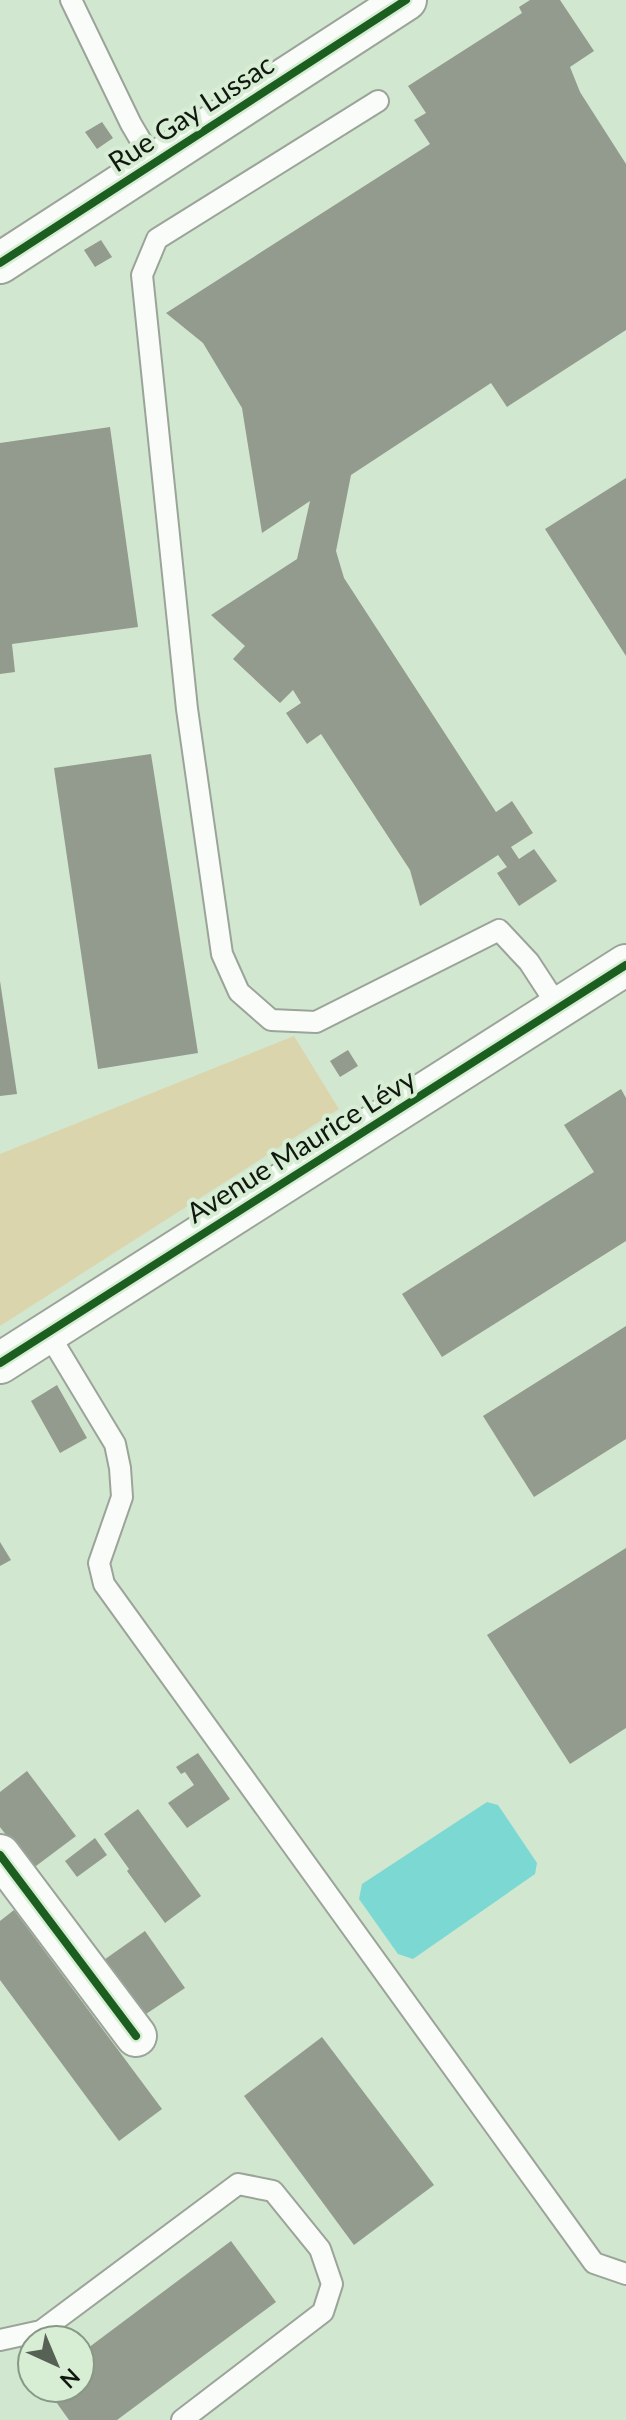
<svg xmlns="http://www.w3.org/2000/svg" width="626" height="2420" font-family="Lato,sans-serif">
<rect width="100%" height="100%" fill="#dce8da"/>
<path fill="#d2e7d0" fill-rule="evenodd" d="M 0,0 L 626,0 L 626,2420 L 0,2420 ZM 32,2340 L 80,2340 L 80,2388 L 32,2388 Z"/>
<polygon fill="#dbd5ae" points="294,1036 339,1109 0,1326 0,1154"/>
<polygon fill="#7cd8d3" points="487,1802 498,1805 537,1863 535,1874 413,1959 398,1954 359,1899 362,1884"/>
<g fill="#939a8e">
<polygon points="530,0 560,0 594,51 570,67 580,92 626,164 626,330 507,407 491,383 351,475 336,551 344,578 496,812 512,801 533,833 511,847 519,859 534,849 557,881 519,906 497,873 507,867 498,855 420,906 410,870 321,734 307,744 286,713 301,703 293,690 280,703 233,659 245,646 211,615 297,559 310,501 262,533 242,408 203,343 166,313 430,144 414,120 426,113 408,86 522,13 519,7"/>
<polygon points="102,122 113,138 97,149 85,132"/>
<polygon points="101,240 112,257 95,267 84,250"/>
<polygon points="110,427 138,627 12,644 15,672 0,674 0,443"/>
<polygon points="626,478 626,656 545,529"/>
<polygon points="151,754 198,1053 98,1069 54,768"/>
<polygon points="0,981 17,1094 0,1096"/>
<polygon points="348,1050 358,1066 340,1077 330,1061"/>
<polygon points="621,1089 626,1098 626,1241 442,1357 402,1294 594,1172 564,1125"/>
<polygon points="626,1326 626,1439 534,1497 483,1416"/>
<polygon points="57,1385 87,1438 60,1453 31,1401"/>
<polygon points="0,1542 11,1560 0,1566"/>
<polygon points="626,1548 626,1728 570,1764 487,1635"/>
<polygon points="198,1753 230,1799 187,1828 168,1803 194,1785 185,1772 181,1774 176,1767"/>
<polygon points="27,1771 76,1836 32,1869 0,1827 0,1792"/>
<polygon points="138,1809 201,1896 165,1923 127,1871 129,1869 104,1834"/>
<polygon points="95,1838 107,1855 77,1877 65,1861"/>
<polygon points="14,1910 162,2109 119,2141 0,1980 0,1921"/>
<polygon points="145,1931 185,1988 140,2018 101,1962"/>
<polygon points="322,2037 434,2185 354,2245 244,2096"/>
<polygon points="231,2241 276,2302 117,2420 69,2420 46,2388 80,2388 80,2354"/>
</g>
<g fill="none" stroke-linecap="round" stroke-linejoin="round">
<defs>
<g id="service">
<polyline points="71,0 131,124 154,163"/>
<polyline points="378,101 157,239 142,275 187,709 222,954 239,992 271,1020 316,1022 499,930 529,962 559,1008"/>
<polyline points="48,1333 115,1444 120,1468 122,1497 99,1563 104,1584 594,2263 626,2274"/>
<polyline points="0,2340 41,2331 238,2184 273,2191 320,2249 332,2284 323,2312 182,2420"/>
</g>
<g id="minor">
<polyline points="0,263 406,0"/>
<polyline points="0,1363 626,965"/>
<polyline points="0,1855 136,2036"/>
</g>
</defs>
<use href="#service" stroke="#9ba499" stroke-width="24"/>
<use href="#minor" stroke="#9ba499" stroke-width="44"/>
<use href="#service" stroke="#fafcf9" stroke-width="20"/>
<use href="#minor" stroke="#fafcf9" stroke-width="40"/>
<defs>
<g id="cycleway">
<polyline points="0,263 406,0"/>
<polyline points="0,1363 626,965"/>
<polyline points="0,1855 136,2036"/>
</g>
</defs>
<use href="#cycleway" stroke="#d7eed4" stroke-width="13"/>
<use href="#cycleway" stroke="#1b5e20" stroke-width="8"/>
</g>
<g text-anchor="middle" stroke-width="8" stroke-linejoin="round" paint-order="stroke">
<g font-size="28" fill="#10180f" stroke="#d7eed4">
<text transform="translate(191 113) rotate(-33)" y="10">Rue Gay Lussac</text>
<text transform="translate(301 1146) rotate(-32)" y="10">Avenue Maurice Lévy</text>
</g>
</g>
<g transform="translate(56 2364) rotate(136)"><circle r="38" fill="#d7eed4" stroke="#879885" stroke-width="2"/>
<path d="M0-6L14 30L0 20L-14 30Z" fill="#576156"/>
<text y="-12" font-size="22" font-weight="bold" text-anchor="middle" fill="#10180f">N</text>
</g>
</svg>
